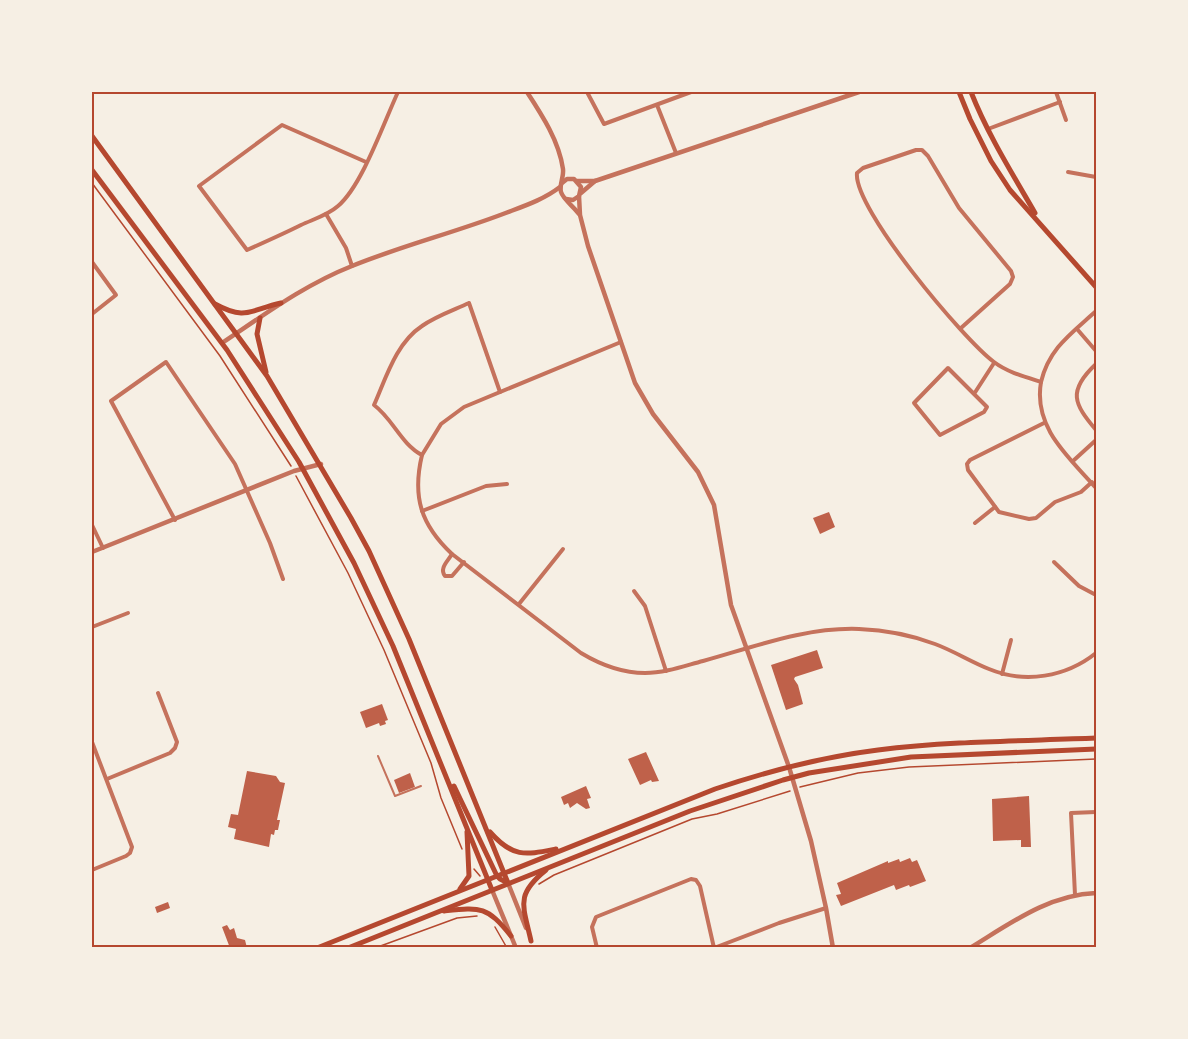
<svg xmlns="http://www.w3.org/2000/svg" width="1188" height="1039" font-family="Quicksand,sans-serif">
<rect width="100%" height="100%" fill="#f6efe4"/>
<g fill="#bf614a">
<polygon points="829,512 835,527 820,534 813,518"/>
<polygon points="817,650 823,668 795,677 794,679 798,685 803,704 786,710 771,665"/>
<polygon points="382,704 388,720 385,721 386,724 380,726 379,723 366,728 360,712"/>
<polygon points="646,752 659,781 652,782 651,780 640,785 628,759"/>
<polygon points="247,771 276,776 280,782 285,783 277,820 280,820 278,830 275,830 274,835 271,834 269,847 234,839 236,829 228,827 231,814 238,815"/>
<polygon points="410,773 415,787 399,793 394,780"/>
<polygon points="586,786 591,798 587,799 590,808 586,809 577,803 570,808 568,803 564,805 561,797"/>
<polygon points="1029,796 1031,847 1021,847 1021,840 993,841 992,799"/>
<polygon points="910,858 912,862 917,860 926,881 910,887 909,885 896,890 894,885 841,906 836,895 841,894 837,883 888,861 888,863 899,859 900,862"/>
<polygon points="168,902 170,908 157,913 155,907"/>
<polygon points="227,925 230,930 234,928 237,938 245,940 247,948 230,948 222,927"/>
</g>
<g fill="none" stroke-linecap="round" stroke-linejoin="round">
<g stroke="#b5482f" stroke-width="1.5">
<polyline points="92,183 220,356 291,466"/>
<polyline points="296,476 348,573 384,650 431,763 441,798 462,849"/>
<polyline points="800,787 858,773 909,767 1096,759"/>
<polyline points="474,869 480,876"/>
<polyline points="539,884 554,875 692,819 717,814 790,791"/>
<polyline points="495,927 507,948"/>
<polyline points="375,948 457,918 477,916"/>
</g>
<polyline stroke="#c5725c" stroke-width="2" points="378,756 395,796 421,786"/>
<g stroke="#c5725c" stroke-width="4">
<polyline points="587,92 604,124 691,92"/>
<polyline points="1056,92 1066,120"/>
<polyline points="657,105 676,153"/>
<polyline points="988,129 1060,102"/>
<path d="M 366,162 L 282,125 L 199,186 L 247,250 C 265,242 283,234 301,225 C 314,219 328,215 338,206 C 362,186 384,122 398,92"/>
<polyline points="1068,172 1096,177"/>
<polyline points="326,214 346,248 352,266"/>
<polyline points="92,262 116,295 92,314"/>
<path d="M 961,328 L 1010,284 L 1013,277 L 1011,271 L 959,208 L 928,156 L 922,150 L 916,150 L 863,168 L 857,173 C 853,208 964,340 994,362 C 1007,372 1025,377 1041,382 C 1033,428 1069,457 1096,488"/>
<polyline points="1077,329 1096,351"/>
<path d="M 1096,364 C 1067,391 1074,404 1096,430"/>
<path d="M 1041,382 C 1049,348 1072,333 1096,311"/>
<path d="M 500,392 L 469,303 C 454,310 436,316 422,326 C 396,343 386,378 374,405 C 393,419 401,444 422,455 C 412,497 421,525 452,554 L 581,653 C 601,665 622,673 645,673 C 665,673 684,666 703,661 C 754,647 806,627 859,629 C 885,630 911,635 935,644 C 954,651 971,662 989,669 C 1025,684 1066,677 1096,653"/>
<polyline points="974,394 987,407 984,412 940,435 914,403 948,368 974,394 994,363"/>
<polyline points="1044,423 970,460 967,464 968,470 999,512 1029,519 1036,518 1055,502 1081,492 1092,482"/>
<polyline points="422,455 441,424 464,407 621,342"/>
<polyline points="1073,461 1096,440"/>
<polyline points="422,511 486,486 507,484"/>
<polyline points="175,520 111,401 166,362 235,464 270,543 283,579"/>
<polyline points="975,523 995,507"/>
<polyline points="92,525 103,548"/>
<path d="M 452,554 C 448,561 439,568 445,576 L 452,576 L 464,562"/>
<polyline points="1054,562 1079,586 1096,595"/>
<polyline points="634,591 645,606 666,671"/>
<polyline points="519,604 563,549"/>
<polyline points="92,627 128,613"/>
<polyline points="1002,674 1011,640"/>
<polyline points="92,742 132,847 130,853 126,856 92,870"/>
<polyline points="107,779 170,753 175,748 177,742 158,693"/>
<polyline points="1075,895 1071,813 1096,812"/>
<polyline points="597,948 592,927 596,917 691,879 696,880 700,886 714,948"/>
<polyline points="714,948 779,923 826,908"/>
</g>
<g stroke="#c5725c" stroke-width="4.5">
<path d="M 527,92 C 542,115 559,141 563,169 C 564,177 559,185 561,192 C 563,199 574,207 579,214"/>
<polyline points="577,181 595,181 859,92"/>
<polyline points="562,183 567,179 574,179 581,187 579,196 573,200 566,199"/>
<polyline points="581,193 595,181"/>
<polyline points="579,196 580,215 588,246 635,383 653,414 698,472 714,505 731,605 789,767 811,841 826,908 833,948"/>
<path d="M 222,343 C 264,315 304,285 352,266 C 401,246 453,233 503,214 C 524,206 543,200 560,187"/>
<polyline points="92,552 294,471 321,464"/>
<polyline points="508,883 526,928"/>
<polyline points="492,890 516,948"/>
<path d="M 970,948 C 1011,923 1048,895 1096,893"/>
</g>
<g stroke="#b5482f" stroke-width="5">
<polyline points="959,92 970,119 991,161 1010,190 1096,287"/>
<path d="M 971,92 C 988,135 1012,173 1035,213"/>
<polyline points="92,136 267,376 351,518 369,551 409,639 508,883"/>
<polyline points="92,170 227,350 299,462 354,563 393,646 492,890"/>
<path d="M 215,304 C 246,321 250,310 281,303"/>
<polyline points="260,318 257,334 266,372"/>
<polyline points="454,786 497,876 500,879 508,883"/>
<path d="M 490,832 C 513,858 525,855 556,849"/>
<polyline points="460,889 469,876 467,832"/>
<path d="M 444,911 C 481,907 487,906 511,936"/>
<path d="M 531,941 C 523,905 515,895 546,870"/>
<path d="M 317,948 L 715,789 C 768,771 823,757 878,750 C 950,741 1024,741 1096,738"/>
<polyline points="348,948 690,811 783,780 809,773 911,757 1096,749"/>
</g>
</g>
<rect width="1188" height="1039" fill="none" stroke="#f6efe4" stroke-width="186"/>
<rect x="93" y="93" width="1002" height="853" fill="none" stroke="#b5482f" stroke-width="2"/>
</svg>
